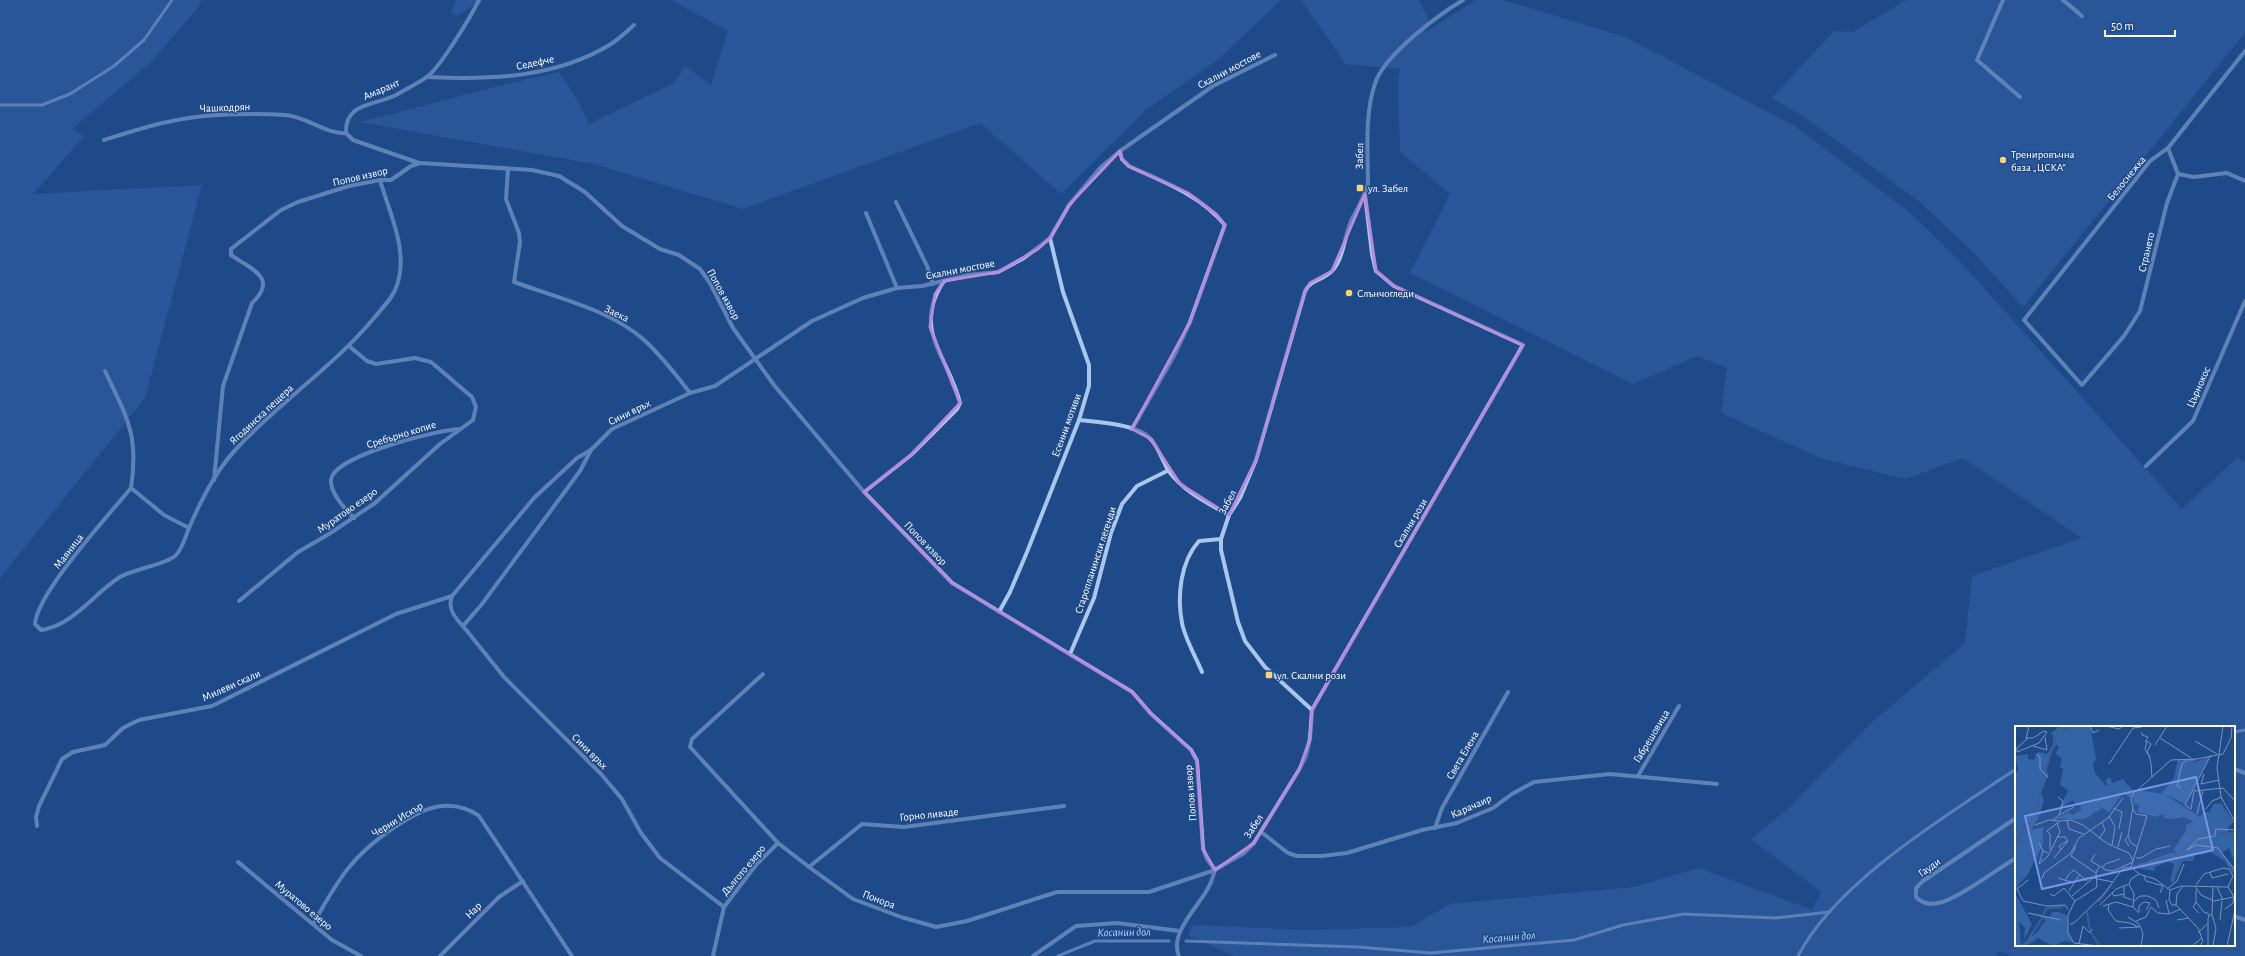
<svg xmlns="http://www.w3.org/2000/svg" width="2245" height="956" font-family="'Alegreya Sans',sans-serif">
<rect width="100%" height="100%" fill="#1f4a8a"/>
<g fill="#3364a8" fill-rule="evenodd">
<polygon points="0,0 202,0 197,9 150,63 72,129 84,136 33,194 202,185 145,398 0,578"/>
<polygon points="456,0 481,0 458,16 451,14"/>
<path d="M 671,0 L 1281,0 L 1219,59 L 1147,109 L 1061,194 L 980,123 L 743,209 L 594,164 L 360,122 C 427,106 492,86 559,72 L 582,108 L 589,124 L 674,83 L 685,66 L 711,85 L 728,31 Z"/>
<path d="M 1301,0 L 1419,0 L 1430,23 L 1424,33 L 1476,0 L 1503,0 L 1625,37 L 1795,126 L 1907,210 L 1958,259 L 2182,509 L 2237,458 L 2245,462 L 2245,956 L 2012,956 L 1999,951 L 1996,956 L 1235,956 L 1188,935 L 1193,925 L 1303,930 L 1411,927 L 1450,904 L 1634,887 L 1699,868 L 1812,910 L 1821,892 L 1751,839 L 1790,807 L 1871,723 L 1965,643 L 1972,576 L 2082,538 L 1963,458 L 1905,479 L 1820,458 L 1721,413 L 1727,368 L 1697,356 L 1633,384 L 1410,273 L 1450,194 L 1400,152 L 1398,84 L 1400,69 L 1346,64 ZM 2016,727 L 2234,727 L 2234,945 L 2016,945 Z"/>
<polygon points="1906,0 2245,0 2245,33 2023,307 1974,253 1921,203 1806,118 1772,98 1834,31 1853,32"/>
</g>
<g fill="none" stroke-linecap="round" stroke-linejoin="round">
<g stroke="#9fc0ed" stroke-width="3">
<polyline points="0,105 42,105 70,94 114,66 144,40 172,0"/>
<polyline points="2234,732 2245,730"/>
<polyline points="1186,941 1358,947 1431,953 1574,940 1623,925 1684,914 1775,918 1830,912"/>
<polyline points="1058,956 1095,941 1169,941"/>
<path d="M 1798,956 C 1837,881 1946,816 2016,769"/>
</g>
<g stroke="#abc6eb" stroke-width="4">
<polyline points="2003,0 1977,60 2020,97"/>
<polyline points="2063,0 2082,16"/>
<path d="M 428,77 C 490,80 556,78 611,44 C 619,39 627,31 634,25"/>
<path d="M 104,140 C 127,133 150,125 172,121 C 209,113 248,113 285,115 C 306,116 327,135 346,133"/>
<polyline points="2168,148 2178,174"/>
<path d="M 1120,151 L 1122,159 L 1129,166 C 1164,182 1200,195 1225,225 L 1190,322 L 1174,356 L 1132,429"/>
<path d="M 419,163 L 353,140 L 346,133 C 345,102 374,106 396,95 C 403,91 422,81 428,76 C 441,66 471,16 479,0"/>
<path d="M 508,169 L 506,199 L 519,233 L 520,242 L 514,282 C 555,297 611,310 644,340 C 662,356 676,375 690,393"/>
<polyline points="2178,174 2167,203 2140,311 2124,336 2082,385 2024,320 2150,161 2168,148 2245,51"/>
<polyline points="2178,174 2194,177 2227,173 2245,181"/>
<polyline points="896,202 927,266 933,284"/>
<polyline points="866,213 897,288"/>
<path d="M 105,371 C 127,418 139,434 131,488 L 164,515 L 189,528"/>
<path d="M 1079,420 C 1097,422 1129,424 1145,434 C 1157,442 1161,458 1168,470 C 1183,491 1207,503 1229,515"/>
<polyline points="591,450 580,471 482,604 463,626 504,677 601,774 622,799 641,833 660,858 724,907"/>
<polyline points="2146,466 2193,421 2245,301"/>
<path d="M 214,480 L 223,386 L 252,303 C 279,278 251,269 231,255 L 231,249 L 281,210 L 298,202 L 349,186 L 380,180 L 391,180 L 411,166 L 420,163 L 532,170 L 559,176 L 585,192 L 622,226 L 660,249 L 679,255 L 700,269 L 710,283 L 733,328 L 774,385 L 864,492 L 952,583 L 1132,692 L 1151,714 L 1191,750 L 1197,761 L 1203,849 L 1207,859 L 1215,870"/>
<path d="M 131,488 C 108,516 37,593 35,624 L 41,630 C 73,626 94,593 120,577 C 134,569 164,565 175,556 C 183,549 185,537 189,528 C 201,500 217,468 239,446 C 281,401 334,366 374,318 C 382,308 393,298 397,285 C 409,251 389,212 380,180"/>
<path d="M 864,492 L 911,455 L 957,409 L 960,403 C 949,357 911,330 944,281"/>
<path d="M 354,518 C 345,509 330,493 331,480 C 332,456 440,429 461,429"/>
<polyline points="239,601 298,552 329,534 375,503 440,444 473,420 476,407 472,397 431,362 415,358 376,364 367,361 349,346"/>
<polyline points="999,612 1010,592 1027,552 1079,420 1089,386 1089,365 1063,292 1050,238"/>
<path d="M 463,626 C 455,618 447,608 452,596 L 534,498 L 577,458 L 591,450 L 612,429 L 690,393 L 715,386 L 812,321 L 863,298 L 897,288 L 922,286 L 968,275 L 998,272 L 1024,258 L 1050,238 L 1069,205 L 1100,168 L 1120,151 L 1213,86 L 1275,55"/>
<polyline points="1070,654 1094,598 1111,533 1122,504 1137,486 1169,470"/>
<path d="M 1202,672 C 1196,657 1185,639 1182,623 C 1177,597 1180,562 1199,541 L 1221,539"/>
<polyline points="763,674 692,739 690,747 778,843 809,867 853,899 901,917 936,927 967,921 1057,892 1149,892 1215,870 1244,853 1254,843 1299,770 1306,756 1310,739 1312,710 1523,345 1394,286 1376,271 1372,254 1365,194"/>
<path d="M 1312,710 L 1265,667 L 1245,641 L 1238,622 L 1221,550 L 1221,539 L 1229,515 L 1240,498 L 1256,460 L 1305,291 C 1311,279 1324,280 1332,271 C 1344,258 1344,237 1351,221 C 1357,209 1364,198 1368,184 C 1368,151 1364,113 1376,81 C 1386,54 1438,15 1463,0"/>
<polyline points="2234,769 2245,773"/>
<polyline points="1638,776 1679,706"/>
<path d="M 2016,818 L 1923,881 L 1916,888 L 1916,897 C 1921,903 1930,905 1938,903 C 1955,901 1999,868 2016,858"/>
<polyline points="37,826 36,817 39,806 62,759 73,752 105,745 123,728 139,720 212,706 396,614 452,596"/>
<polyline points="1435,828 1442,808 1508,692"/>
<polyline points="1261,832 1288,853 1297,856 1322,856 1347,853 1422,830 1457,823 1493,808 1512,794 1534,782 1610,774 1717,784"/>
<polyline points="238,862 332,940 361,956"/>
<polyline points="809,867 862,824 904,827 1064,806"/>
<polyline points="2234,916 2245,920"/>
<path d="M 313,924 C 325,904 336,882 351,865 C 368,844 415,808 442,806 C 456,805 468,808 479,816 L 572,956"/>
<polyline points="440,956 499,897 523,881"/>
<polyline points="713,956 724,907 756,865 778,843"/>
<polyline points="1033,956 1076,926 1117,923 1180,931"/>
<path d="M 1179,956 C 1169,934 1197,908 1207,890 C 1211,884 1213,877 1215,870"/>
</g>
</g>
<path d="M0 0H2245V956H0ZM 1120,151 L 1122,159 L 1129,166 L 1188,193 L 1216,214 L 1225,225 L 1190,322 L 1132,429 L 1151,439 L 1180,484 L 1229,515 L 1256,460 L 1305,291 L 1310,283 L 1332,271 L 1365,194 L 1376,271 L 1394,286 L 1523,345 L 1312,710 L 1310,739 L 1299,770 L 1254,843 L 1215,870 L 1203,849 L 1197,761 L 1191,750 L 1151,714 L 1132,692 L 952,583 L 864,492 L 911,455 L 960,403 L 930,327 L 935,294 L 944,281 L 998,272 L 1038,249 L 1050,238 L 1069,205 Z" fill="#1f4a8a" fill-opacity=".55" fill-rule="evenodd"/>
<path fill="none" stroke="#b68bdc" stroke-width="3" stroke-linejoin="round" d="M 1120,151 L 1122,159 L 1129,166 L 1188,193 L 1216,214 L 1225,225 L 1190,322 L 1132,429 L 1151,439 L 1180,484 L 1229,515 L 1256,460 L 1305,291 L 1310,283 L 1332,271 L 1365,194 L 1376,271 L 1394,286 L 1523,345 L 1312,710 L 1310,739 L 1299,770 L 1254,843 L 1215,870 L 1203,849 L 1197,761 L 1191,750 L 1151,714 L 1132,692 L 952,583 L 864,492 L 911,455 L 960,403 L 930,327 L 935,294 L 944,281 L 998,272 L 1038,249 L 1050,238 L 1069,205 Z"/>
<g fill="#fad56b" stroke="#1f4a8a" stroke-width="1.5">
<circle cx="2003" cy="160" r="4"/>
<rect x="1356" y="184" width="8" height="8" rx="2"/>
<circle cx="1349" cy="293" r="4"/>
<rect x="1265" y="671" width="8" height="8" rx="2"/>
</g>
<g text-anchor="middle" stroke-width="3" stroke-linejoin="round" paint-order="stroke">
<g font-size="11" fill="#fff" stroke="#1f4a8a">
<text transform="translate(535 62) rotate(-12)" y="4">Седефче</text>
<text transform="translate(1229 69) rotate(-28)" y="4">Скални мостове</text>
<text transform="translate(381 89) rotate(-23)" y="4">Амарант</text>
<text transform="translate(225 107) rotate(-2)" y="4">Чашкодрян</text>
<text transform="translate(1359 156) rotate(-89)" y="4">Забел</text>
<text transform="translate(360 176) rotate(-13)" y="4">Попов извор</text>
<text transform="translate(2126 178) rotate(-51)" y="4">Белоснежка</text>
<text transform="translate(2146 252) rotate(-77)" y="4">Странето</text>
<text transform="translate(960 269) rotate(-11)" y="4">Скални мостове</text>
<text transform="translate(724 294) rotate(61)" y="4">Попов извор</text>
<text transform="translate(617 313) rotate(26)" y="4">Заека</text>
<text transform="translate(2198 387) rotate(-66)" y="4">Църнокос</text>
<text transform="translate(629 412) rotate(-26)" y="4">Сини връх</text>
<text transform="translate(261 414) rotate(-43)" y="4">Ягодинска пещера</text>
<text transform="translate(1066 425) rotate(-70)" y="4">Есенни мотиви</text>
<text transform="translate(401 434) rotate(-17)" y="4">Сребърно копие</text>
<text transform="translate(1227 502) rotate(-62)" y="4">Забел</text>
<text transform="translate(347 510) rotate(-35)" y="4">Муратово езеро</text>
<text transform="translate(1410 523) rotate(-59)" y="4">Скални рози</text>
<text transform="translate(926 543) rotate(46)" y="4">Попов извор</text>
<text transform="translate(68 551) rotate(-52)" y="4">Маяница</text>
<text transform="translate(1095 560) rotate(-72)" y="4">Старопланински легенди</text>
<text transform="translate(231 685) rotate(-24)" y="4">Милеви скали</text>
<text transform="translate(1651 736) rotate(-59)" y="4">Габрешовица</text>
<text transform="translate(590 751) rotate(45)" y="4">Сини връх</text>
<text transform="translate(1462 755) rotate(-60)" y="4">Света Елена</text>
<text transform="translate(1190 793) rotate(-95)" y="4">Попов извор</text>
<text transform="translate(1471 806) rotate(-24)" y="4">Карачаир</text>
<text transform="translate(929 814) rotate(-6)" y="4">Горно ливаде</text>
<text transform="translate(397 819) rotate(-31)" y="4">Черни Искър</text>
<text transform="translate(1253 826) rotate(-57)" y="4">Забел</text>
<text transform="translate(1929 867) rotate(-35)" y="4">Гауди</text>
<text transform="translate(743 870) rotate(-50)" y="4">Дългото езеро</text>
<text transform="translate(879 899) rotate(21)" y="4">Понора</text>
<text transform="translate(304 905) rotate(40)" y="4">Муратово езеро</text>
<text transform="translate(473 910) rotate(-45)" y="4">Нар</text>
</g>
<g font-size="11" fill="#fff" stroke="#1f4a8a" text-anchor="start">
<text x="2011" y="158">Тренировъчна<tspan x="2011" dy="13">база „ЦСКА“</tspan></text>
<text x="1368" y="192">ул. Забел</text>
<text x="1357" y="297">Слънчогледи</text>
<text x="1277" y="679">ул. Скални рози</text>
</g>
<g font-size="12" font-style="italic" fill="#b7d0f3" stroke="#1f4a8a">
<text transform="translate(1124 932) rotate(-1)" y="4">Косанин дол</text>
<text transform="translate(1509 937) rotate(-5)" y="4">Косанин дол</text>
</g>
</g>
<g transform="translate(2015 726)">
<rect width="220" height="220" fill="#1f4a8a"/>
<path d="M 45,0 L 75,0 L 81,33 L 78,37 L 80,47 L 90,59 L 93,59 L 90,55 L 93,52 L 95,51 L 97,57 L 108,53 L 120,67 L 123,64 L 149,68 L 185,91 L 189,86 L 194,86 L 199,78 L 206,77 L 219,96 L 213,101 L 213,106 L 220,106 L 220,138 L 214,122 L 207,127 L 220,144 L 218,148 L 209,134 L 195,126 L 186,129 L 180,128 L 178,135 L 168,135 L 158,156 L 155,156 L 159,138 L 157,137 L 152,136 L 140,141 L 140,145 L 117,141 L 155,127 L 164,128 L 158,124 L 171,105 L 171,100 L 178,95 L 168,91 L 157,93 L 149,92 L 148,88 L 141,91 L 122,86 L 124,80 L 119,77 L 118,71 L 114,71 L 108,67 L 94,86 L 87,82 L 70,93 L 39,93 L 54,86 L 57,89 L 66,84 L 66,80 L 60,78 L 58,74 L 44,83 L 53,65 L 45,58 L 48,43 L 45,41 L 47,33 L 41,28 L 44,20 L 41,19 L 36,26 L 32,43 L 33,50 L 26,67 L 29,74 L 25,88 L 16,104 L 28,101 L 28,118 L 12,150 L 5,156 L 0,167 L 0,47 L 3,44 L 0,30 L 13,28 L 13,33 L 19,34 L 23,26 L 32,28 L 38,19 L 38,9 L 35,8 ZM 195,30 L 170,78 L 147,67 L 159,52 L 163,33 L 180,36 ZM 0,167 L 17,198 L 9,214 L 10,202 L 4,196 L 6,219 L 23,205 L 31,194 L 20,188 L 35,191 L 37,186 L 43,186 L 52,189 L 53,205 L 58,216 L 50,215 L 38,220 L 23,212 L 11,220 L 0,220 Z" fill="#3364a8"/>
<path fill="none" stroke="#3f5e8d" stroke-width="2" d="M 30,46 L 42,8 L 53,2M 202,104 L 207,108 L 220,107M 0,122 L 9,99 L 15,98 L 21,91 L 29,49M 118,141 L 164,128M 158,157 L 167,125 L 181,111 L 199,104M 83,176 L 97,158M 72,186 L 75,204M 28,189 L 32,182 L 48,181M 76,207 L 85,220M 9,220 L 27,192"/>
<path fill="none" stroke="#7992b9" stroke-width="1" d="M 75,0 L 78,7 L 84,4M 91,0 L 104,3 L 108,0M 208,0 L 202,42 L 206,71 L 220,96M 127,6 L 127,9 L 133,11 L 130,16M 11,12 L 18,12 L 29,5 L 32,6 L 24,17 L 2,26 L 2,22 L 13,12M 145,12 L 176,32M 11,13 L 14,0M 180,15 L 202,28M 140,19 L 152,0M 18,20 L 32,24 L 30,11M 21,28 L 25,31 L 25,43 L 33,51M 134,30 L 130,23 L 132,15 L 136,18 L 132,26 L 134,29 L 136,38 L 137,51M 94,38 L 118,2 L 127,1M 189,48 L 186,58 L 204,54M 166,62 L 162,60 L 167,38 L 172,34 L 181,34M 179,65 L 176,83 L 170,79 L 196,29M 179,65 L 208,62 L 220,75M 98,82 L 107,86 L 104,103M 191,83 L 197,75 L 207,71M 182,88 L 188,65M 44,89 L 59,81M 94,90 L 100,101 L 97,119M 38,94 L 44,89 L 48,75 L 43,71M 52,94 L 54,103 L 69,108M 20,99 L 34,94 L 44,95M 220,104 L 201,103 L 200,110 L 183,113 L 172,124 L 181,119 L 203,122 L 220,144M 113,110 L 110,114 L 114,120M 42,111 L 50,111 L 53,115M 84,113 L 90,104 L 87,96M 24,117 L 28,125 L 33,127M 61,120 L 56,130 L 81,147M 103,121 L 107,106M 123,121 L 116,117 L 113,110 L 118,81 L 116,72 L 119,67 L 156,34 L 181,33 L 208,28 L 216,12 L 217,0M 35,123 L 35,108 L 32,105 L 45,95 L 56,94 L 68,99 L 93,118 L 114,127 L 118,135M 46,124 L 44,120 L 52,115M 55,128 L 64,112 L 93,92 L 108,72M 80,128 L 76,135 L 91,144 L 98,145 L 118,136M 39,132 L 53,115M 121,132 L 126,132 L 141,123 L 155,120M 24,138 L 33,130 L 45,106 L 42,97M 24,138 L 28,125M 116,141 L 132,90 L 121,88 L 118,83M 116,141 L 124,148 L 140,153 L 155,164M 87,142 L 90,138 L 105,133M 195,146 L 197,152 L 213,148M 129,150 L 131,155 L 148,160 L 145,167M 218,150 L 213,161 L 219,171M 43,152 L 59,157M 27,153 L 29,147 L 55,128M 50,155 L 53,149 L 59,144 L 72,155M 114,158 L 119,168 L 118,181 L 124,187M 114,158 L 116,153 L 124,148M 181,159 L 189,148 L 208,142 L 214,143 L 218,150M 109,160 L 109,171 L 117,174M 168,160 L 162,168 L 161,179 L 183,202 L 188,215 L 185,220M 180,160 L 186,169 L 199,175 L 219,171M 198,161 L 197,189 L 201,202 L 198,220M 202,161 L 208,174M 2,163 L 8,175 L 32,180 L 50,179 L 53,183M 2,163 L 13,154M 152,163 L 162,155 L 169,138M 155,164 L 166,160 L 213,161M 155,164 L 154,174 L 157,179 L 161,179M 181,164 L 181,176 L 189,186 L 194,188M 54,165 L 65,148M 97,167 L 99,170 L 109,168M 35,168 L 39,170 L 49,162 L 60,175M 57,170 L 78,152 L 98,156M 151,174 L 154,188M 118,176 L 125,170 L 133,170 L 141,174 L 144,182M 181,176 L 178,181 L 184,187M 94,178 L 93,184 L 101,195 L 115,197 L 124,201M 85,179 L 101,163 L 114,158M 88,180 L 101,176 L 118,181M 210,183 L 218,177 L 219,171M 124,186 L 124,180 L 129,176 L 135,177 L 131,184M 13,187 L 46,194M 113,191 L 124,198 L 128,207 L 126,220M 162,194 L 174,192M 205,194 L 207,175M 121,195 L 131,191 L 136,181 L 143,187 L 154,188 L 166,183M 55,198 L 59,197 L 89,168 L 108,142 L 116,141M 104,202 L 124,201M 183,207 L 192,198M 64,218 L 68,200 L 75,207 L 77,203M 83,220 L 59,217 L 53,207 L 53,189 L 60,175 L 82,161 L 81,147 L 84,141M 177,220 L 187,212M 193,220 L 193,193 L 194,189 L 197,189M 212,220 L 220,184"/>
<path fill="#7795e8" fill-opacity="0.15" stroke="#7795e8" stroke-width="2" d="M 181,51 L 198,124 L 27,163 L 10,90 Z"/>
<rect width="220" height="220" fill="none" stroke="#fff" stroke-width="2"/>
</g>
<path d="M2105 30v6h70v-6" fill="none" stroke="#ffffff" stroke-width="2"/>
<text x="2111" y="30" font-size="12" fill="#ffffff" stroke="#1f4a8a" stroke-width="3" paint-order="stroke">50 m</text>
</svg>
